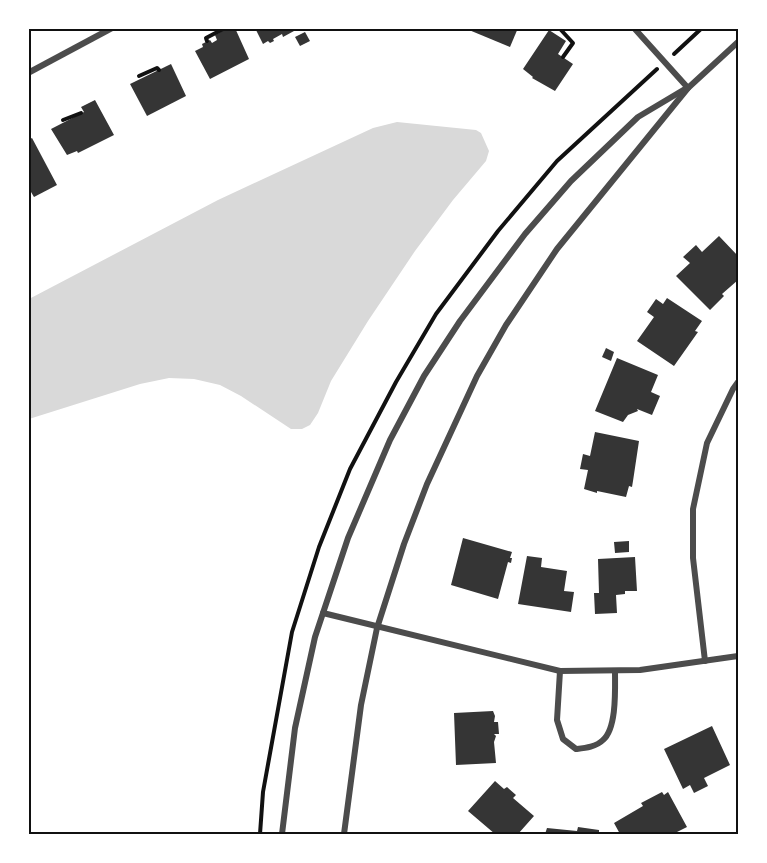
<svg xmlns="http://www.w3.org/2000/svg" width="767" height="863" font-family="Figtree,sans-serif">
<rect width="100%" height="100%" fill="#fff"/>
<polygon fill="#d9d9d9" points="397,122 476,130 481,133 489,151 486,161 453,200 415,251 368,321 331,381 318,413 310,425 302,429 291,429 241,396 220,385 194,379 169,378 140,384 29,419 29,299 218,200 373,128"/>
<g fill="#353535">
<polygon points="228,28 235,28 249,59 210,79 195,51 203,47 202,44 210,40 212,43 217,40 215,35"/>
<polygon points="255,28 293,28 294,31 283,37 282,34 273,39 274,41 270,43 268,41 263,44"/>
<polygon points="470,28 518,28 510,47 469,30"/>
<polygon points="549,30 566,41 558,54 573,64 555,91 532,78 533,77 523,69"/>
<polygon points="305,32 310,41 300,46 295,37"/>
<polygon points="171,64 186,96 147,116 130,84"/>
<polygon points="95,100 114,135 78,153 77,151 67,155 51,129 84,112 81,107"/>
<polygon points="32,138 57,185 34,197 28,187 28,140"/>
<polygon points="719,236 738,256 738,280 722,294 724,296 710,310 676,276 690,263 683,257 696,245 702,252"/>
<polygon points="667,298 702,321 695,331 698,332 674,366 637,341 654,317 647,312 656,299 663,304"/>
<polygon points="606,348 614,352 611,361 602,357"/>
<polygon points="617,358 658,375 651,392 660,396 652,415 637,409 638,411 628,415 623,422 595,411"/>
<polygon points="595,432 639,441 633,481 632,487 629,486 626,497 597,491 597,493 584,489 588,470 580,469 583,454 590,456"/>
<polygon points="463,538 512,552 510,558 512,558 511,563 508,562 498,599 451,585"/>
<polygon points="629,541 629,552 615,553 614,542"/>
<polygon points="527,556 542,558 541,567 567,571 564,591 574,592 571,612 518,604"/>
<polygon points="635,557 637,591 625,591 625,594 616,595 617,613 595,614 594,593 599,593 598,559"/>
<polygon points="493,711 495,716 494,722 498,722 499,734 494,734 496,736 494,742 496,763 456,765 454,713"/>
<polygon points="712,726 730,765 704,778 708,786 694,793 690,785 683,789 664,749"/>
<polygon points="495,781 504,789 507,787 516,795 513,798 534,816 518,834 495,834 468,811"/>
<polygon points="662,792 664,795 668,792 687,827 673,834 620,834 614,823 643,806 641,803"/>
<polygon points="578,827 599,830 599,834 545,834 547,828 577,831"/>
</g>
<g fill="none" stroke-linecap="round" stroke-linejoin="round">
<g stroke="#111" stroke-width="4">
<polyline points="561,30 573,43 563,57"/>
<polyline points="207,41 206,38 225,28"/>
<polyline points="674,54 702,28"/>
<polyline points="139,76 157,68 159,70"/>
<polyline points="63,120 81,113"/>
<polyline points="260,834 263,792 292,632 319,547 350,469 396,382 436,314 498,231 557,161 657,69"/>
</g>
<g stroke="#4c4c4c" stroke-width="6">
<polyline points="634,28 688,88"/>
<polyline points="28,73 112,28"/>
<polyline points="323,613 560,671 640,670 738,656"/>
<polyline points="705,661 693,558 693,509 707,443 733,389 738,382"/>
<path d="M 560,671 L 557,720 L 563,739 L 576,749 C 585,748 596,747 603,740 C 617,728 615,689 615,671"/>
<polyline points="282,834 295,728 315,637 348,538 390,440 424,376 460,321 525,234 571,181 638,117 685,89"/>
<polyline points="344,834 361,705 377,628 404,544 427,484 477,376 506,325 557,249 688,88 738,42"/>
</g>
</g>
<rect width="767" height="863" fill="none" stroke="#ffffff" stroke-width="60"/>
<rect x="30" y="30" width="707" height="803" fill="none" stroke="#111" stroke-width="2"/>
</svg>
